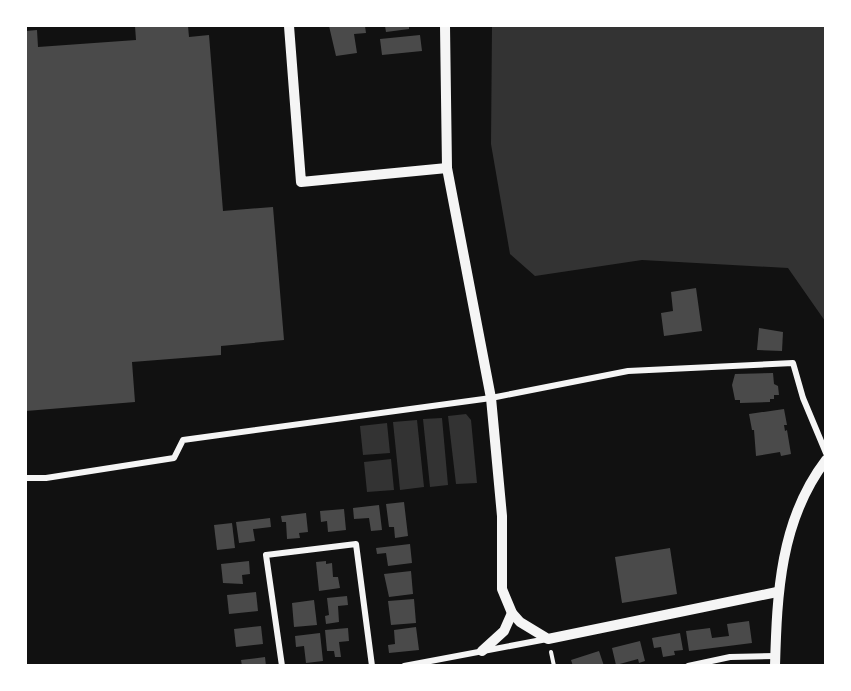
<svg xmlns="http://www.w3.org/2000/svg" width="851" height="691" font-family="Arial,sans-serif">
<rect width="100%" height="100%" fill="#111"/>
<g fill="#333">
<polygon points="492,26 825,26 825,321 788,268 642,260 535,276 510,254 491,144"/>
<polygon points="466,414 471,420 477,483 456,484 448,416"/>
<polygon points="442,418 448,485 430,487 423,419"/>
<polygon points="417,420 424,487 400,490 393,422"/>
<polygon points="387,423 390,453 363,455 360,426"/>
<polygon points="391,459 394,490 367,492 364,462"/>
</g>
<g fill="#4a4a4a">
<polygon points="135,26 188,26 189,37 209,35 223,211 273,207 284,340 221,346 221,355 132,362 135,402 26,411 26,31 37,30 38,47 136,40"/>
<polygon points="329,26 365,26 366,33 354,34 357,53 336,56"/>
<polygon points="385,26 409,26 409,29 386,32"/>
<polygon points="420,35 422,51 382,55 380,39"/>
<polygon points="696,288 702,331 664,336 661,313 673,311 671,292"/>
<polygon points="759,328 783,332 782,351 757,350"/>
<polygon points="773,373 774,384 778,386 779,395 774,395 774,399 770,399 770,402 740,403 740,400 735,400 732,385 735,374"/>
<polygon points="784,409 787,425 784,425 785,431 787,430 791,454 781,456 780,452 756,456 754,430 752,430 749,414"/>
<polygon points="404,502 408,536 395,538 394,527 389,527 386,504"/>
<polygon points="379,505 382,530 371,531 369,518 354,519 353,508"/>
<polygon points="344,509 346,530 328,532 327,521 321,522 320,511"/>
<polygon points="306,513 308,532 299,533 300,538 287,539 286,522 282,522 281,516"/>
<polygon points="270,518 271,527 253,529 255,541 239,543 236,522"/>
<polygon points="232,523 235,548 217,550 214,525"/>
<polygon points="410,544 412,563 388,566 386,553 377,554 376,548"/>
<polygon points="670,548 677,594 622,603 615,557"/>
<polygon points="249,561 250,574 242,575 243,584 223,583 221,564"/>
<polygon points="326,561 326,564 332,563 333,577 338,577 340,588 319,591 316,562"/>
<polygon points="411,571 413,594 389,597 384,574"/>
<polygon points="256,592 258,611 229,614 227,595"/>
<polygon points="347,596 348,605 338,606 339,622 326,624 325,616 329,615 327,598"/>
<polygon points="414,599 416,623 391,625 388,601"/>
<polygon points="314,600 317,625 294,627 292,603"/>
<polygon points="749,621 752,643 689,651 686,631 710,628 712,638 729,636 727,624"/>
<polygon points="261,626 263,644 236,647 234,629"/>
<polygon points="416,627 419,650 389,653 388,645 395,644 394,630"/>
<polygon points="348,628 349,641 339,642 341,657 335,657 334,651 327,651 325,630"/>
<polygon points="320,633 323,661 306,663 304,646 296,647 295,636"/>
<polygon points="680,633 683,650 674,651 675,655 663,657 661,647 654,648 652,638"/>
<polygon points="640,641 645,661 639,663 638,659 616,665 612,648"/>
<polygon points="599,651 604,666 573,666 571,660"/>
<polygon points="265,657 266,666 242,666 241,660"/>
</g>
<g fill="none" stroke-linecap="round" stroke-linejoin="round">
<polyline stroke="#f5f5f5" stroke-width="4" points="551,652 554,666"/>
<g stroke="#f5f5f5" stroke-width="6">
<polyline points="26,478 46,478 174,458 183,440 491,398 628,371 793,363 803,398 826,453"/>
<polyline points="282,666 266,555 356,544 372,666"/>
<polyline points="404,666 547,639"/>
<polyline points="688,666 730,657 775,656"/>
</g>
<g stroke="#f5f5f5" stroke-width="10">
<polyline points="289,26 301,182 447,168"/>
<polyline points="445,26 447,168 491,398 502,516 502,589 512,613 520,622 548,639 777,592"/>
<polyline points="482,651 504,631 512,613"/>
<path d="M 775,666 C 777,594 780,520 826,460"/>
</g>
</g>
<rect width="851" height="691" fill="none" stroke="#ffffff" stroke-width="54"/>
</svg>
